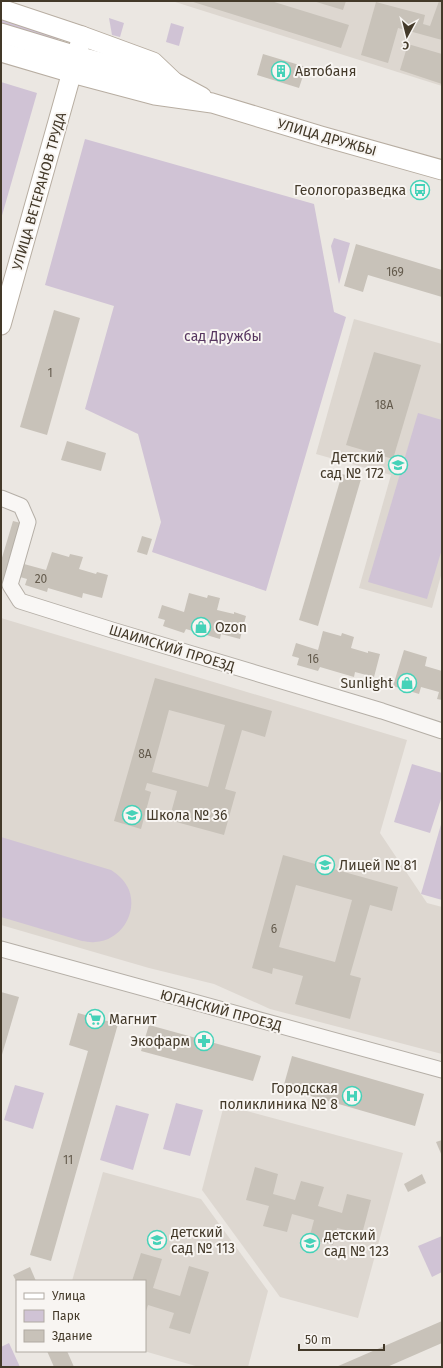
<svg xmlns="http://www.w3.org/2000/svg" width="443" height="1368" font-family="'Fira Sans',sans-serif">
<rect width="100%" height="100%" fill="#ebe7e2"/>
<g fill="#ddd7d0">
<polygon points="172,1 442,1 442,86"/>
<polygon points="354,319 442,344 442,572 432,608 359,588 391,475 316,454"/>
<polygon points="1,618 407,740 380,833 427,903 442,907 442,1054 270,1009 214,984 149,968 1,925"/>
<polygon points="224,1105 403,1153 358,1318 280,1297 202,1190"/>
<polygon points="103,1172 201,1199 268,1291 248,1367 199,1367 144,1351 145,1351 145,1281 72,1281"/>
</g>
<g fill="#d0c3d5">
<polygon points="1,18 62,37 57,40 1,25"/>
<polygon points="109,18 124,23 120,37 112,35"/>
<polygon points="171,23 184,27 179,46 166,42"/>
<polygon points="1,82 37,93 1,219"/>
<polygon points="85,139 314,204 334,312 346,317 266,591 152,552 161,522 138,434 85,409 114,306 45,285"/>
<polygon points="334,238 350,243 339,284 331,246"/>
<polygon points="418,413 442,420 442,549 427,599 368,582"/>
<polygon points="412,764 442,773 442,796 430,833 394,822"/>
<polygon points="442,821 442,900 421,894"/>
<path d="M 1,837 L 111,870 C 119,875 125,881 129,890 C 138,914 120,941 95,942 C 91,943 86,941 82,941 L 1,917 Z"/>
<polygon points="15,1085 44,1093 33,1129 4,1120"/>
<polygon points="176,1103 203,1110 190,1156 163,1149"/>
<polygon points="116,1105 149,1114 133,1170 100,1160"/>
<polygon points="442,1236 442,1272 432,1277 418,1246"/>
<polygon points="9,1343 20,1367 1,1367 1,1347"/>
</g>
<g fill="#c8c2b9" fill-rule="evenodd">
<polygon points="190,1 271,1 349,25 341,48"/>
<polygon points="313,1 346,1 343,10"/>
<polygon points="439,1 442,1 442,40 398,28 388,63 361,55 376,2 425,15 423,24 430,26"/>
<polygon points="408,44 442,54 442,84 400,70"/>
<polygon points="263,54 306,67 299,88 257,75"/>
<polygon points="356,244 442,270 442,297 368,275 363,292 344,286"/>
<polygon points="54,310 80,318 47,435 20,427"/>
<polygon points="374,352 421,365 393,459 346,445"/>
<polygon points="67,441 106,453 101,471 61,460"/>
<polygon points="342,474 361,479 318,626 299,620"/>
<polygon points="13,521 21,523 3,584 1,584 1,561"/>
<polygon points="142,536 152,539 147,555 137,552"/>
<polygon points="52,552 69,557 70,554 83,557 79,569 96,574 97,572 108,575 102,598 83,593 82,598 48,588 47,592 25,585 27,579 20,577 24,564 46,570"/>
<polygon points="189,593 207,598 208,595 220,598 217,610 234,614 234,612 246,616 240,639 221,634 220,639 186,629 184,633 163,626 165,620 158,618 162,605 184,612"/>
<polygon points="323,631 341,636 342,633 354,637 351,648 368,653 368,651 380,654 374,677 355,672 354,677 320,667 318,671 297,665 299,658 292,656 296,643 318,650"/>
<polygon points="404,650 427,657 425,666 442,671 442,700 437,699 439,692 421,687 419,694 393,686"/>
<path d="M 155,678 L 272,711 L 265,737 L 242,730 L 225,789 L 236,792 L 224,835 L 169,820 L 177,791 L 147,783 L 145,790 L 151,792 L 141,829 L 114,821 ZM 169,710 L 225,725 L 208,787 L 152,772 Z"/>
<path d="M 283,855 L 398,887 L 392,911 L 370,905 L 350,975 L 361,978 L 350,1019 L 295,1004 L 303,976 L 273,968 L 272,974 L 252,968 ZM 296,885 L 352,900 L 335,962 L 279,947 Z"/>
<polygon points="1,992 19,997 1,1058"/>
<polygon points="78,1013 118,1024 51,1261 30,1255 88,1051 69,1045"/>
<polygon points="149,1025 261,1056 253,1081 141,1051"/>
<polygon points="292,1056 424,1094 415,1126 283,1088"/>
<polygon points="442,1140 442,1156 436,1142"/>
<polygon points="255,1167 278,1174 273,1194 295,1200 301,1181 324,1187 318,1206 342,1213 347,1194 371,1200 362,1234 337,1228 333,1245 309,1239 314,1220 292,1214 287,1232 263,1226 269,1206 246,1200"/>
<polygon points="422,1174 426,1183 408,1192 404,1184"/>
<polygon points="141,1253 162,1259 153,1288 180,1296 189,1266 209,1272 190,1334 169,1328 174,1313 148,1305 145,1314 145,1281 132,1281"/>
<polygon points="30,1267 36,1281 16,1281 13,1275"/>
<polygon points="442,1321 442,1343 387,1367 336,1367"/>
<polygon points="47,1351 67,1351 74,1367 54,1367"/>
</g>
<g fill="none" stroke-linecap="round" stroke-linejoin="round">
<defs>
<g id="minor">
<polyline points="1,498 21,506 28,522 10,585 20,601 112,630 382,711 442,731"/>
<polyline points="1,949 442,1070"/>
</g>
<g id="major">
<polyline points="1,9 82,36 153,62 173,81"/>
<polyline points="1,33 77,56 176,83 202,97"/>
<polyline points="1,52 72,73 155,95 212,103 321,136 442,170"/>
<polyline points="1,325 82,36"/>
</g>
</defs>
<use href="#minor" stroke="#b5afa7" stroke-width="17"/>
<use href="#major" stroke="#b7ada1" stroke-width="21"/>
<use href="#minor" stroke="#f9f7f5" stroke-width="15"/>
<use href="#major" stroke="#fff" stroke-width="19"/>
</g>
<defs>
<symbol id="building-ring" viewBox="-11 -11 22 22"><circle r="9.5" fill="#f8f5f2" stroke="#45d2b8" stroke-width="1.5"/><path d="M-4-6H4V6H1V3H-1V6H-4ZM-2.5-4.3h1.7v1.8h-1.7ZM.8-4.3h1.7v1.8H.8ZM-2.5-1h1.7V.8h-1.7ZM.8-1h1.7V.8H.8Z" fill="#45d2b8"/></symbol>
<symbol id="bus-ring" viewBox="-11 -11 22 22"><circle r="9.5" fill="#f8f5f2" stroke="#45d2b8" stroke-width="1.5"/><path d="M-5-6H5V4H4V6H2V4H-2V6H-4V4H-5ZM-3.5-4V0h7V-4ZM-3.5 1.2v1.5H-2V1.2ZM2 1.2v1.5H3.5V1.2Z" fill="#45d2b8"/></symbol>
<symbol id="school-ring" viewBox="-11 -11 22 22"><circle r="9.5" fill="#f8f5f2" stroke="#45d2b8" stroke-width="1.5"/><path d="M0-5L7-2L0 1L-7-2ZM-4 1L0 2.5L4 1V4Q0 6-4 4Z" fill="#45d2b8"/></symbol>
<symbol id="shop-ring" viewBox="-11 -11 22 22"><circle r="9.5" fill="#f8f5f2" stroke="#45d2b8" stroke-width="1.5"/><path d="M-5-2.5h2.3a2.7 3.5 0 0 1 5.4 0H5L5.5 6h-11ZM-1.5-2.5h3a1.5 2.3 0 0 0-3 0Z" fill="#45d2b8"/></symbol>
<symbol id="supermarket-ring" viewBox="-11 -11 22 22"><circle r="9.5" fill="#f8f5f2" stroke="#45d2b8" stroke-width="1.5"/><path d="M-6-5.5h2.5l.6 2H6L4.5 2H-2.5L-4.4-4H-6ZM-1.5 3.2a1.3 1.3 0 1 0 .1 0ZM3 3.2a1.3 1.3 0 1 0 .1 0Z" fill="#45d2b8"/></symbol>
<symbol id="pharmacy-ring" viewBox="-11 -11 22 22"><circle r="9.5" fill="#f8f5f2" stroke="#45d2b8" stroke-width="1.5"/><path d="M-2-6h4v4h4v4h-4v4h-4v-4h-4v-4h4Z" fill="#45d2b8"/></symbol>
<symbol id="hospital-ring" viewBox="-11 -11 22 22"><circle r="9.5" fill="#f8f5f2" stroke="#45d2b8" stroke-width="1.5"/><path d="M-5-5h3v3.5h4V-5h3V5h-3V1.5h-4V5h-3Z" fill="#45d2b8"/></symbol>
</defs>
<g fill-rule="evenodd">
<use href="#building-ring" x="270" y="60" width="22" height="22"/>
<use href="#bus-ring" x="409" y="179" width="22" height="22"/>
<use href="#school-ring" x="387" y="454" width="22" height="22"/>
<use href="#shop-ring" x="190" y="616" width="22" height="22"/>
<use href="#shop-ring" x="396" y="672" width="22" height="22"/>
<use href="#school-ring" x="121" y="804" width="22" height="22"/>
<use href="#school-ring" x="314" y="854" width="22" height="22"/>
<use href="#supermarket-ring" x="84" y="1008" width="22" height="22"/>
<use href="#pharmacy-ring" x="193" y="1030" width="22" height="22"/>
<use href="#hospital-ring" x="341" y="1085" width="22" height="22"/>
<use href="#school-ring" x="146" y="1229" width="22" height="22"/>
<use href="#school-ring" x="299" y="1232" width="22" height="22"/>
</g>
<g text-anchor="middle" stroke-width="4" stroke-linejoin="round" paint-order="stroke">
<g font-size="12" fill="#645b4d">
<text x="395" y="276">169</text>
<text x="50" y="377">1</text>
<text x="384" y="409">18А</text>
<text x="41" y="583">20</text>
<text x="313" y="663">16</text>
<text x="145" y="758">8А</text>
<text x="274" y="933">6</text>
<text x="68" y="1164">11</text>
</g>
<g font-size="14" fill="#433929" stroke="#f8f5f2" text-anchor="start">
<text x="295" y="76">Автобаня</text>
<text x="406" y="195" text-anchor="end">Геологоразведка</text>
<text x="384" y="462" text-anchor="end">Детский<tspan x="384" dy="16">сад № 172</tspan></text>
<text x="215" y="632">Ozon</text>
<text x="393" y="688" text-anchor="end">Sunlight</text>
<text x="146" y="820">Школа № 36</text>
<text x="339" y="870">Лицей № 81</text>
<text x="109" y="1024">Магнит</text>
<text x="190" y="1046" text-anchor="end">Экофарм</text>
<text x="338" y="1093" text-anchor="end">Городская<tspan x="338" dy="16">поликлиника № 8</tspan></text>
<text x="171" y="1237">детский<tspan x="171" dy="16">сад № 113</tspan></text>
<text x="324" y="1240">детский<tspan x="324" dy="16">сад № 123</tspan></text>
</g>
<g font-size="14" fill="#433929" stroke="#f8f5f2">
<text transform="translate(327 137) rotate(16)" y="5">УЛИЦА ДРУЖБЫ</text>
<text transform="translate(39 191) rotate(-74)" y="5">УЛИЦА ВЕТЕРАНОВ ТРУДА</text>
<text transform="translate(172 648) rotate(17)" y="5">ШАИМСКИЙ ПРОЕЗД</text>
<text transform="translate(221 1010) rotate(15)" y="5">ЮГАНСКИЙ ПРОЕЗД</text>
</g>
<g font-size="14" fill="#56365f" stroke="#f8f5f2">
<text x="223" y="341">сад Дружбы</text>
</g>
</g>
<rect width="443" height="1368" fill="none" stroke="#433929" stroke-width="4"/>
<rect x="16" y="1280" width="130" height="72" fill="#f8f5f2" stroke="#b0aaa2"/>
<rect x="24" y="1293" width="20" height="6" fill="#ffffff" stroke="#b0aaa2"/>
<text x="52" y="1300" font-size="12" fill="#433929">Улица</text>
<rect x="24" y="1310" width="20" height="12" fill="#d0c3d5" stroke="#b0aaa2"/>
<text x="52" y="1320" font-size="12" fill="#433929">Парк</text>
<rect x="24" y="1330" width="20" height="12" fill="#c8c2b9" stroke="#b0aaa2"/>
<text x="52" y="1340" font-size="12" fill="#433929">Здание</text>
<g transform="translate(407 36) rotate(187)" stroke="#f8f5f2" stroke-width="3" paint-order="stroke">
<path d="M0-3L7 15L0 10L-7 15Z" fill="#433929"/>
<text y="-6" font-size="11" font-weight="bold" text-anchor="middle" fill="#433929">С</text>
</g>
<path d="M299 1344v6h85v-6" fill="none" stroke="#433929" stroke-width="2"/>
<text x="305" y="1344" font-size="12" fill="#433929" stroke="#f8f5f2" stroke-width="3" paint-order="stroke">50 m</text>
</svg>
